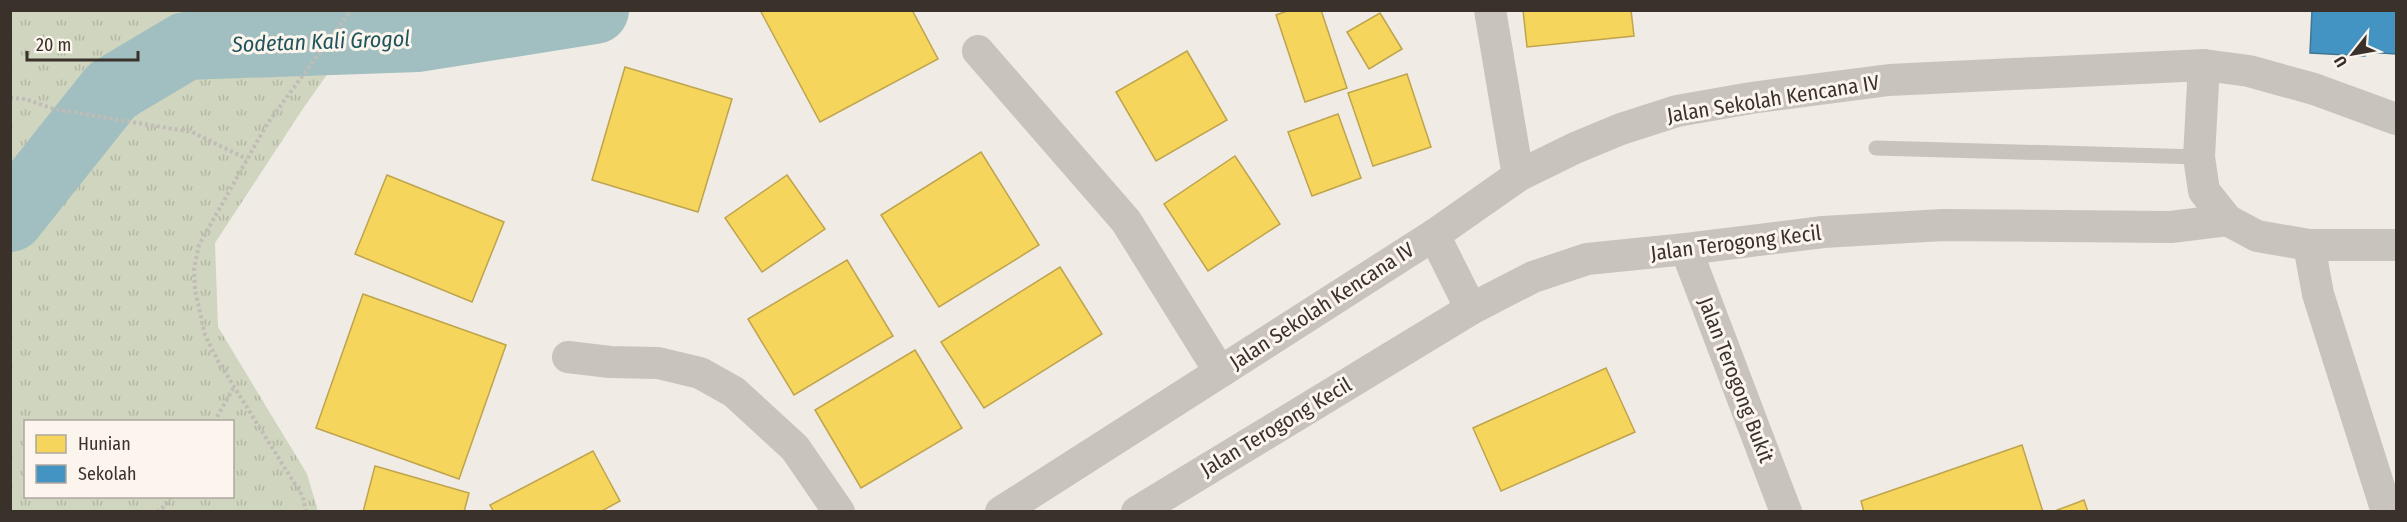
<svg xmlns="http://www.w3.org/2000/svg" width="2407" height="522" font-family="'Fira Sans Condensed',sans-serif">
<defs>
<pattern id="grass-tufts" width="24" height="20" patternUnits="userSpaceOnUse" patternTransform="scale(1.5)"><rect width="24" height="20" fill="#d0d5bf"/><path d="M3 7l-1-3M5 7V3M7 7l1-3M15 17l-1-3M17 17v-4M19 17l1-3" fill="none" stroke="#b3b7a4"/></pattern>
</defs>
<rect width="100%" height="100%" fill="#f0ebe4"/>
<path fill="url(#grass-tufts)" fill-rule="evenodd" d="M 10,11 L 372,11 L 302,110 L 215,243 L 218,327 L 307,474 L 318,511 L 11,511 ZM 26,422 L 232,422 L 232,496 L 26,496 Z"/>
<g fill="#f6d55c" stroke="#bea44d" stroke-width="1.5">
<polygon points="760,10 912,10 938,59 820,122"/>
<polygon points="1290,10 1321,10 1347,88 1305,102 1276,15"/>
<polygon points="1523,10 1631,10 1634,36 1527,47"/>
<polygon points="1380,13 1402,49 1369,69 1347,32"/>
<polygon points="1187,51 1227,120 1156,161 1116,92"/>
<polygon points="625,67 732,99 698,212 592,180"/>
<polygon points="1407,74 1431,147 1373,166 1348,93"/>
<polygon points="1338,114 1361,178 1312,196 1288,132"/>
<polygon points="981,152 1039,245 939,307 881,215"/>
<polygon points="1235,156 1280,224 1208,271 1164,204"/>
<polygon points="387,175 504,222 472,302 355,254"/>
<polygon points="787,175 825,229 762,272 725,218"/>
<polygon points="847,260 893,336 794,395 748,319"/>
<polygon points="1060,267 1102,334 984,408 941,342"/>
<polygon points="363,294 506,345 459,479 316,428"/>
<polygon points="915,350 962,428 861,488 815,410"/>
<polygon points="1606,368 1635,432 1501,491 1473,428"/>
<polygon points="2022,445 2043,512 1864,512 1861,501"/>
<polygon points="593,451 620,501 600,512 494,512 490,505"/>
<polygon points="375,466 469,493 464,512 363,512"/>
<polygon points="2084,500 2088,512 2052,512"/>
</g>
<polygon fill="#4393c3" stroke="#407695" stroke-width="1.5" points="2312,10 2396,10 2396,54 2366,52 2365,56 2310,53"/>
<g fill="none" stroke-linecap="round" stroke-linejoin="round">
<polyline stroke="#a1bfc0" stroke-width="68" points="10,218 112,90 186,46 418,38 595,10"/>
<g stroke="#c1bcb6" stroke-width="4" stroke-dasharray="3 3" stroke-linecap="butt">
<polyline points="10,98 25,99 54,109 192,132 247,159"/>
<polyline points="214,422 234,387"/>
<polyline points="157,512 166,505 171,496"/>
<polyline points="306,512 303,497 218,361 205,335 195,290 194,269 199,245 267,124 351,10"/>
</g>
<polyline stroke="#c9c3bd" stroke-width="15" points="1876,148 2199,157"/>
<g stroke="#c9c3bd" stroke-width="32">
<polyline points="1490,10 1518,176"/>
<polyline points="978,51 1126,221 1220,372"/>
<polyline points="2204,65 2199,157 2204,191 2227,220"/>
<polyline points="1434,235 1471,309"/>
<polyline points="2309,245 2318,294 2387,512"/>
<polyline points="1686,249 1786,512"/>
<polyline points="568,357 610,362 658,363 700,373 734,392 795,448 839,512"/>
<polyline points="1001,512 1434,235 1518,176 1575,148 1621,129 1677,111 1751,98 1889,80 2204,65 2249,71 2314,89 2396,119"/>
<polyline points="1137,512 1471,309 1533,277 1587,259 1686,249 1823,232 1943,225 2171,227 2227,220 2257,236 2309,245 2396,245"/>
</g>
</g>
<g text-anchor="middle" stroke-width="6" stroke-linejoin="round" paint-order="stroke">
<g font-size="21" fill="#3a312b" stroke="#fbf5ed">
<text transform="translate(1773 99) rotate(-9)" y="7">Jalan Sekolah Kencana IV</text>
<text transform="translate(1736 243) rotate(-7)" y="7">Jalan Terogong Kecil</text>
<text transform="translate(1322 306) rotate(-33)" y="7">Jalan Sekolah Kencana IV</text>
<text transform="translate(1736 380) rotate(69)" y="7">Jalan Terogong Bukit</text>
<text transform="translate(1276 427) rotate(-31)" y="7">Jalan Terogong Kecil</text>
</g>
<g font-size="22" font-style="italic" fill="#1f545d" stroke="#fbf5ed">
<text transform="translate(321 41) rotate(-2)" y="8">Sodetan Kali Grogol</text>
</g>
</g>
<rect width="2407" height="522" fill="none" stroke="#3a312b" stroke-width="24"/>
<rect x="24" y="420" width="210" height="78" fill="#fbf5ed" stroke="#aea79f" stroke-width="1.5"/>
<rect x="36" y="435" width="30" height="18" fill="#f6d55c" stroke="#aea79f" stroke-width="1.5"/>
<text x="78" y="450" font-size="18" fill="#3a312b">Hunian</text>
<rect x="36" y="465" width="30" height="18" fill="#4393c3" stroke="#aea79f" stroke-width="1.5"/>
<text x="78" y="480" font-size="18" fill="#3a312b">Sekolah</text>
<g transform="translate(2353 54) rotate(239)" stroke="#fbf5ed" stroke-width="4.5" paint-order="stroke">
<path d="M0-4.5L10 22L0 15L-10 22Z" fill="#3a312b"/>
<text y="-9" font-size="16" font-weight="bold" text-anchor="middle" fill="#3a312b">U</text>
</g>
<path d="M27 51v9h111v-9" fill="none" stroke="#3a312b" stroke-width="3"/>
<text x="36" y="51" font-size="18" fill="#3a312b" stroke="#fbf5ed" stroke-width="4.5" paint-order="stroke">20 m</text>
</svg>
